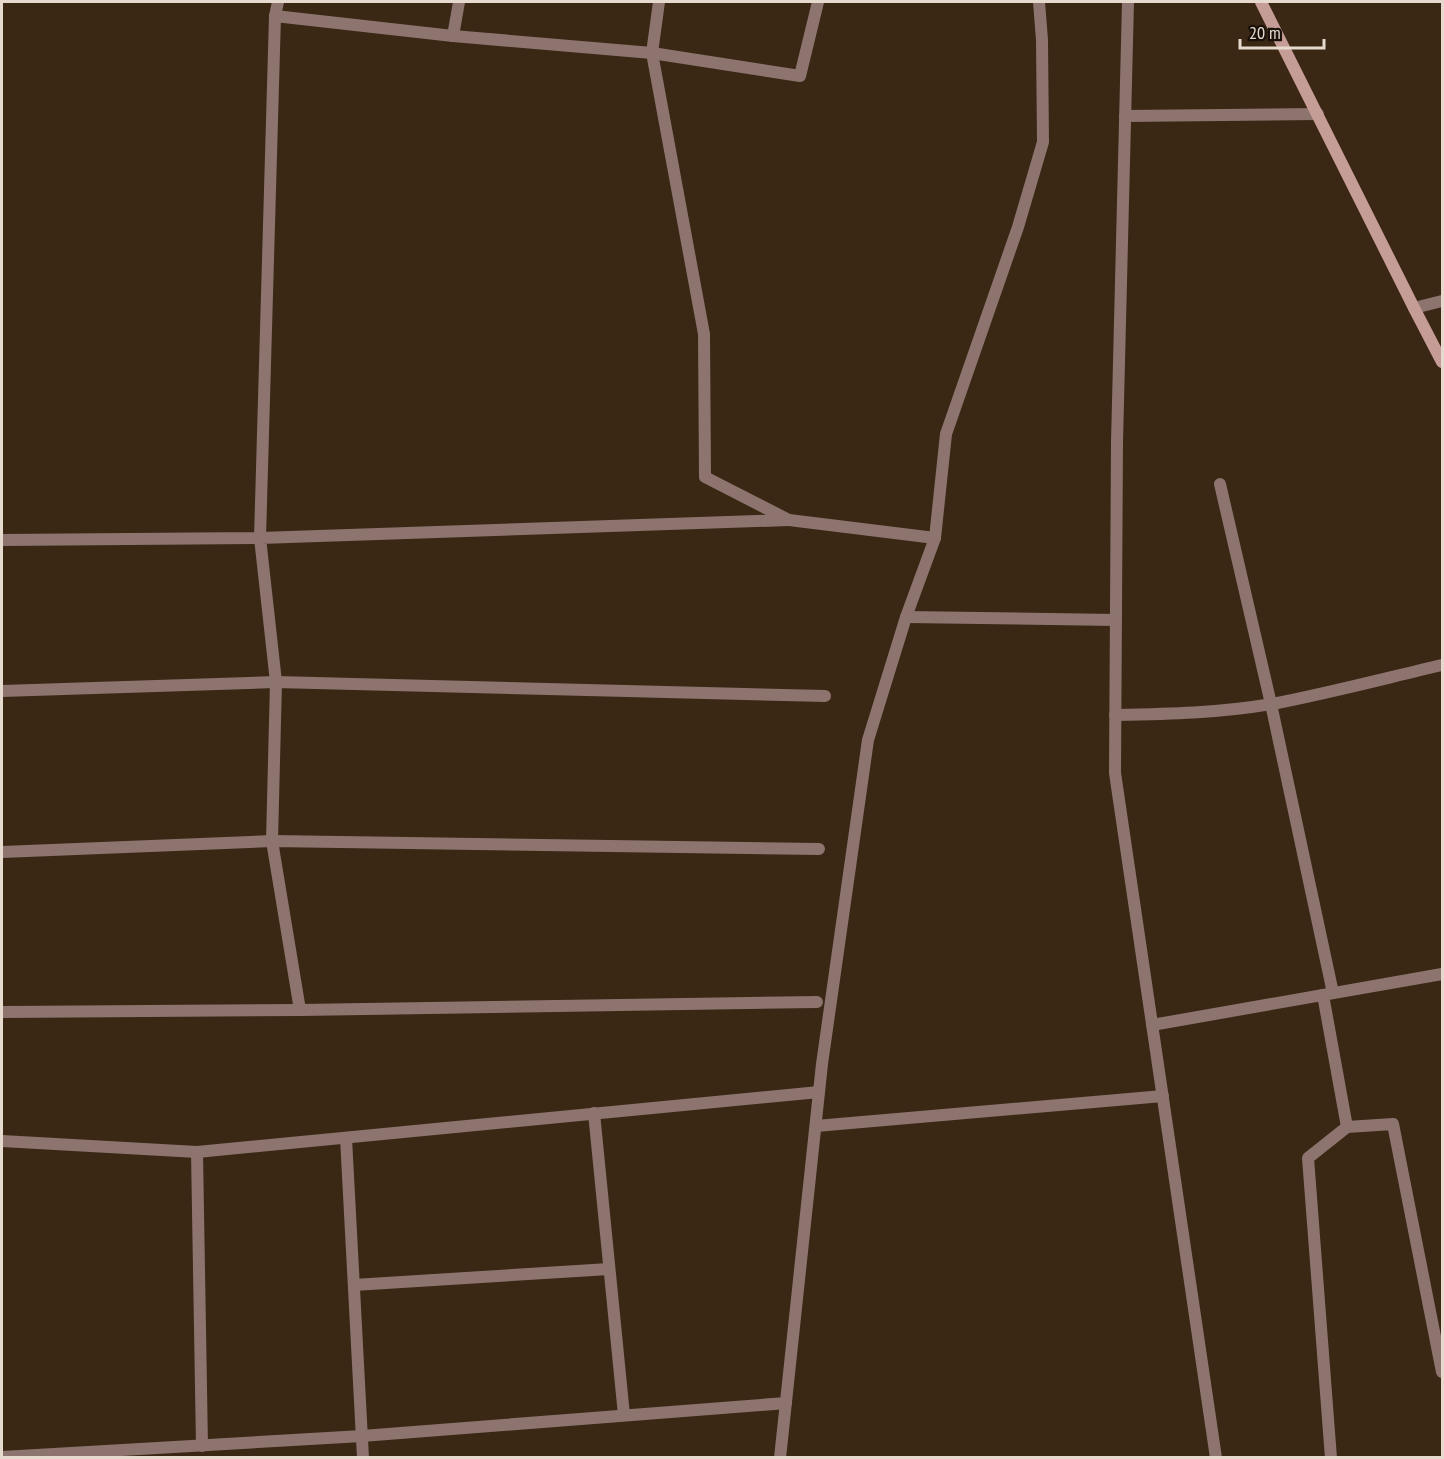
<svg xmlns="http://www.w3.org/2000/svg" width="1444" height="1459" font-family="'PT Sans Narrow',sans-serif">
<rect width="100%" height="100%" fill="#3a2714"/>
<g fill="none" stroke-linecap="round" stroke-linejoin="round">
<g stroke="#8d746f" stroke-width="12">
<polyline points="659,2 652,53 704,334 705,477 789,520 935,538"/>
<polyline points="1128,2 1117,442 1115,773 1216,1458"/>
<polyline points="275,16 453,36 652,53 800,76 818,2"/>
<polyline points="453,36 459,2"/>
<polyline points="1125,116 1318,114"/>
<polyline points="1414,308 1442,301"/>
<polyline points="1220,484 1271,704 1333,993"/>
<polyline points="2,540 260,538 275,16 278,2"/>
<polyline points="906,617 1116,620"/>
<polyline points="2,691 276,682 825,696"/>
<path d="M 1115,715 C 1168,714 1220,713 1272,704 C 1329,693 1386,678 1442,665"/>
<polyline points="2,852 272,841 819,849"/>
<polyline points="1323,995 1347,1127 1308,1158 1331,1458"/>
<polyline points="300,1010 272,841 276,682 260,538 789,520"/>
<polyline points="2,1012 300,1010 817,1002"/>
<polyline points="1152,1025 1442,974"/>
<polyline points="594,1113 624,1415"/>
<polyline points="816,1126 1163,1096"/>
<polyline points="1347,1127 1393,1124 1442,1372"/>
<polyline points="346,1138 363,1458"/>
<polyline points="2,1141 197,1152 819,1092"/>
<polyline points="197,1152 202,1446"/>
<polyline points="354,1285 609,1269"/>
<polyline points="2,1457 362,1436 786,1403"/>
<polyline points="780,1458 822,1064 868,740 906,617 935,538 946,434 1018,227 1043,142 1042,40 1039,2"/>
</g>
<polyline stroke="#c59c96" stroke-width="12" points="1261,2 1414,308 1442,362"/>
</g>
<rect width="1444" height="1459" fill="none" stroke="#e6dace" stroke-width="6"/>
<path d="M1240 39v9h84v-9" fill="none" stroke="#e6dace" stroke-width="3"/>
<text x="1249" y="39" font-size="18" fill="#e6dace" stroke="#1a120a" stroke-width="4.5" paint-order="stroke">20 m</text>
</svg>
